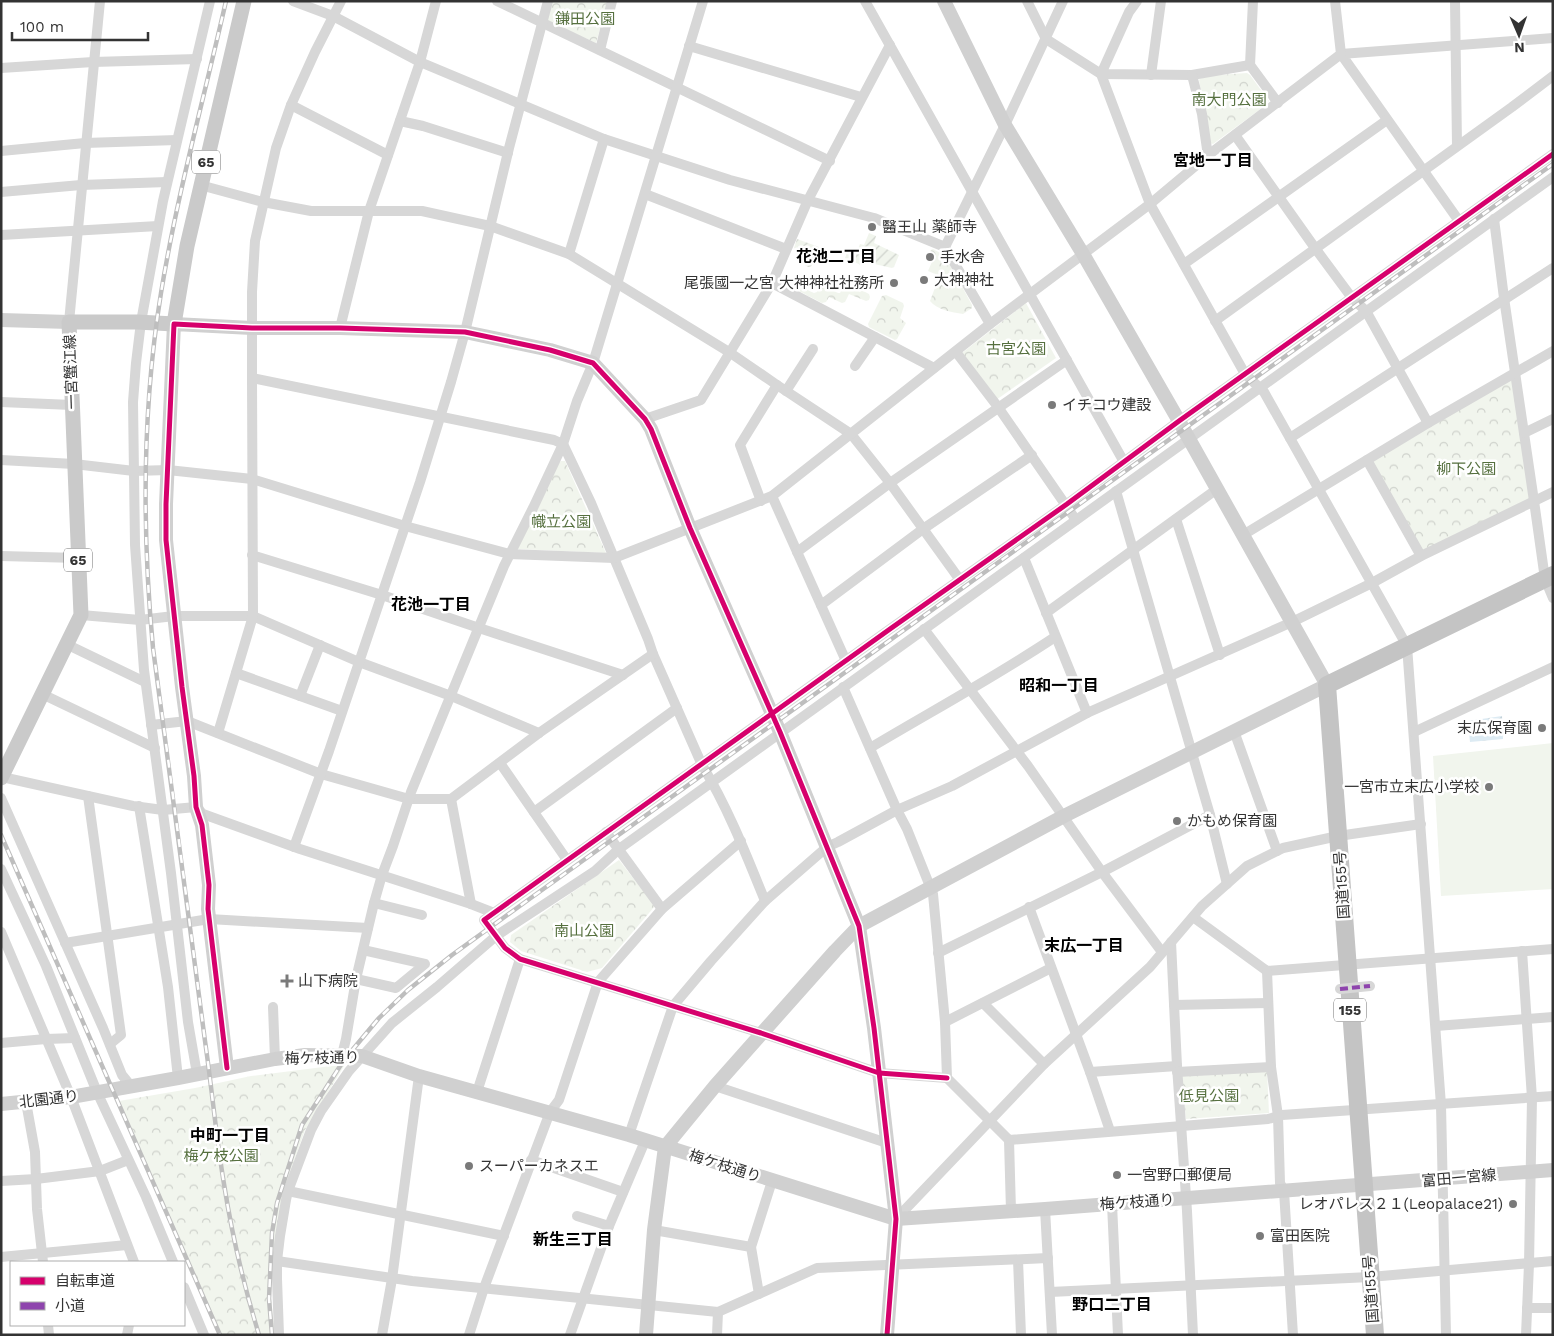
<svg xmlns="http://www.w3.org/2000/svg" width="1554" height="1336" font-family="'Work Sans','Noto Sans JP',sans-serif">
<defs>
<pattern id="forest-crowns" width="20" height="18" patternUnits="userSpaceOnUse" patternTransform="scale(1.25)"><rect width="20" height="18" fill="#f1f5ed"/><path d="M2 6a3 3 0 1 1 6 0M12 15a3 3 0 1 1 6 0" fill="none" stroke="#cfd2cc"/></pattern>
<pattern id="garden-furrows" width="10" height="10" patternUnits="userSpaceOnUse" patternTransform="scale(1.25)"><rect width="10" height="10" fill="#f1f5ed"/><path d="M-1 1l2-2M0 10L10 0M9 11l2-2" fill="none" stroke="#cfd2cc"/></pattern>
<pattern id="water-waves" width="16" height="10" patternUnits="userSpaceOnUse" patternTransform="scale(1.25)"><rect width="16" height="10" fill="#ddebf3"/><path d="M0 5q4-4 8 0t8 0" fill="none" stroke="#becad1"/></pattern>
</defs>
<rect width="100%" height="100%" fill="#fff"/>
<polygon fill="#f1f5ed" points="1553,743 1553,889 1441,896 1433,756"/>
<g fill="url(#forest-crowns)">
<polygon points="552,1 608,1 596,43 547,21"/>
<polygon points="1247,73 1250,75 1269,101 1262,108 1213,144 1210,143 1199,80 1202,76"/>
<polygon points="933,249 944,255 956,276 948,279 928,271 934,257 929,254 931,250"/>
<polygon points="825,278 831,281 830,289 838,293 840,293 845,284 848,283 869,294 870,297 869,300 866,301 849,294 845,302 842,303 829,297 826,302 822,303 799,291 801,287 814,293 817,292"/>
<path d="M 956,281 L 959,281 L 972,305 L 972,308 L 963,314 C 952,312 937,310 930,301 L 936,285 C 943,281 949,284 956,281 Z"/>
<polygon points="886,295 903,303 904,306 900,318 906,323 897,339 895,340 869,327 868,324 882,296"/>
<polygon points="1026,303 1056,358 996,400 962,353"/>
<polygon points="1513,374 1533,500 1422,555 1369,460"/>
<polygon points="561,461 565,461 606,553 517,549 557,465"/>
<polygon points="619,860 655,906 602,968 587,972 521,951 510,942 511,935"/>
<polygon points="331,1066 344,1066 305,1130 286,1184 272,1272 271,1298 275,1335 221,1335 119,1101 195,1088 251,1076"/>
<polygon points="1267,1071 1269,1113 1186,1119 1182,1076"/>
</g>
<g fill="url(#garden-furrows)">
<polygon points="869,233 876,236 874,243 899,255 894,267 892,268 870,263 861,265 845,258 848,251 856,254 860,244 864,245"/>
<polygon points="797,239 819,247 820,250 811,267 808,267 798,261 802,252 794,248"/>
</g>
<polygon fill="url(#water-waves)" points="1502,716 1503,739 1470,742 1468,721"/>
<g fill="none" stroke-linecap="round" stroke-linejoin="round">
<g stroke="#d7d7d7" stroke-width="10">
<polyline points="293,1 333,16 420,62 604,139 730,180 874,218 945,247 990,324"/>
<polyline points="497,1 830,161"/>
<polyline points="865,1 1124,462"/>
<polyline points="1027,1 1046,39 1101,74 1150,204 1245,374 1264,392 1407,646 1441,1105 1446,1335"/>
<polyline points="1137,1 1129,12 1101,74 1192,75 1250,65"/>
<polyline points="1253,1 1250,65 1278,103"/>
<polyline points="1455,1 1457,146"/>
<polyline points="689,46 861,97"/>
<polyline points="600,50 612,1"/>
<polyline points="1,68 93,62 197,59"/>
<polyline points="1151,75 1161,1"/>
<polyline points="1192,75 1202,114 1207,149 1211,153"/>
<polyline points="291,105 388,155"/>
<polyline points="400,121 423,126 508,153"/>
<polyline points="1235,135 1315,248 1352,298 1366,311 1428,423"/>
<polyline points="1,151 85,143 177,140"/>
<polyline points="200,185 263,202 311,211 422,211 490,226 569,254 729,352 777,385 851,434 890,483 960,580"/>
<polyline points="1,192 81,185 167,182"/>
<polyline points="645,194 786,249"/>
<polyline points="1494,219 1504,298 1534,501 1545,579 1553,598"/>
<polyline points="1459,221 1341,54 1553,38"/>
<polyline points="1,235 158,226"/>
<polyline points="945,247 1005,125 1063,1"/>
<polyline points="569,254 604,139"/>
<polyline points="1184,264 1387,120"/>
<polyline points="772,283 934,368"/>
<polyline points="1215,321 1512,107 1553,76"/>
<polyline points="69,322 100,1"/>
<polyline points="340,328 369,211 420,62 436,1"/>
<polyline points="956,352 998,407 1076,520"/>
<polyline points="855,366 875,337"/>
<path d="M 252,378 L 554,440 L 563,444 L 591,503 L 648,639 L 653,654 L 702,765 C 728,808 746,854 765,901"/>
<polyline points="786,391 813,349"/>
<polyline points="1,402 72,405"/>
<polyline points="645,419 701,400 772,283 808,200 890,45"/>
<polyline points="1524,433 1553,419"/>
<polyline points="1290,438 1553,268"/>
<polyline points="1,460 74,464 134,471 168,470 252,479 405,526 509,554 614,558 772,496 990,324 1150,204 1211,153 1341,54 1335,1"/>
<polyline points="1367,460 1421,556"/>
<polyline points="1116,491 1210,815 1227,884"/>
<polyline points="772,496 846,661"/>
<polyline points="761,501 740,445 777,385"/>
<polyline points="1176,519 1220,655"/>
<polyline points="1243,535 1428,423 1553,351"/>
<polyline points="797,552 890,483 1067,360"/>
<polyline points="252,555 382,595 479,628 623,675"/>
<polyline points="1,556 78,558"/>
<polyline points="1024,558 1087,713"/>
<polyline points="821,605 923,529 1032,455"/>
<polyline points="1046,613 1217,489"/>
<polyline points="81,615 140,620 174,616 253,616 359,662 451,696 539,733"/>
<polyline points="924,629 1028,766 1102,872 1162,952"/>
<polyline points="66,644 145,682"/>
<polyline points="236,673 342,711"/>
<polyline points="843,687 897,810 907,829 933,894 945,1022 947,1078 1009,1140 1268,1119 1282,1115 1553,1096"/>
<polyline points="42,694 155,748"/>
<polyline points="300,696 320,645"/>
<polyline points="151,725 187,721 321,774 409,799 451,799 539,733 653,654"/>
<polyline points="1234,731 1277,851"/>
<polyline points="1414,732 1553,667"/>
<polyline points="218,733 253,616 252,378 252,292 255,241 276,148 291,105 315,52 341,1"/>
<path d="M 870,748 C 932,711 995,677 1055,637"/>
<polyline points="500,763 567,860"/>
<polyline points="2,777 133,806 163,810 196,807 203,814 300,849 471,904 494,913"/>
<polyline points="88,796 121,1035 110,1044"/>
<polyline points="1,798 103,1028 122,1075 131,1086"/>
<polyline points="451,799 471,904"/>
<polyline points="139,806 168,987 178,1078"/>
<polyline points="534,812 677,708"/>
<polyline points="606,832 662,909"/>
<polyline points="294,847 329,751 420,482 451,382 465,332 509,148 548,1"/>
<polyline points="1,869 46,966 97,1092 146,1197 173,1262"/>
<polyline points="374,903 422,915"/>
<polyline points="1029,907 1090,1072 1110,1131"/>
<polyline points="1193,917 1267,971 1553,949"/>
<polyline points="1,932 71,1097 134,1262"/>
<polyline points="1171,942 1177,1066 1187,1211 1193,1335"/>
<polyline points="65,943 209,919 368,928"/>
<polyline points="1522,951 1532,1098 1529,1264 1526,1335"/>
<polyline points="938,953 1102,872 1210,815"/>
<polyline points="1267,971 1271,1067 1278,1116 1280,1183 1284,1191 1293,1335"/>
<polyline points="356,979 396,988 425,964 363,950"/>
<polyline points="983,1003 1044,1064"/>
<polyline points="1174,1005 1268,1003"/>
<polyline points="273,1007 275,1059"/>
<polyline points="945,1022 1051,968"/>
<polyline points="1436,1026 1553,1017"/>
<polyline points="1,1043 46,1039 75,1038"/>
<polyline points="342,1055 346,1039 356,979 374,903 382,875 393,846 411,792 504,566 533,508 563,444 577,401 593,363 703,1"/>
<polyline points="1090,1072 1177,1066"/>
<polyline points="1177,1072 1271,1067"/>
<polyline points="197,1074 188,1022 171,873 144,670 135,545 133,402 136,363 141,322 163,201 210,1"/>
<polyline points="947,1078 879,1073 761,1033 520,959 505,948 484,920 890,629 1067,504 1179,421 1553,154"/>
<polyline points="715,1086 887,1143"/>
<polyline points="477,1092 520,959"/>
<polyline points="26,1102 35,1152 37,1209 43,1262"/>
<polyline points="629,1135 673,1006 711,961 765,901 827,847 838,842 897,810 952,786 1087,713 1292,622 1372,583 1421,556 1553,492"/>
<polyline points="1009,1140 1011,1211"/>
<polyline points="531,1160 623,1192"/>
<polyline points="1,1181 36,1179 100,1171 128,1160"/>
<polyline points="288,1191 504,1236"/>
<polyline points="1112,1204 1118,1335"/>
<polyline points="1045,1209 1052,1335"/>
<polyline points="577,1216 609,1226"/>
<polyline points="896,1219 1044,1064 1150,967 1202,906 1247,866 1283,848 1338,836 1421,824"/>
<polyline points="654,1230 751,1247 759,1294"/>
<polyline points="751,1247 772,1181"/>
<polyline points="1,1257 127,1245"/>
<polyline points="1018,1260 1021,1335"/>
<polyline points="277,1261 412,1281 718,1312 817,1268 1048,1258"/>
<polyline points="184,1287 204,1335"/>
<polyline points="1050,1292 1370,1277 1553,1261"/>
<polyline points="1527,1308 1553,1308"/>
<polyline points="48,1325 49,1335"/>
<polyline points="127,1335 129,1325"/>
<polyline points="279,1335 277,1279 277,1261 280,1236 286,1200 288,1191 311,1130 321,1111 349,1071 392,1023 437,987 496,936 595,871 619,849 1553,177"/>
<polyline points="382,1335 392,1279 419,1076"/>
<polyline points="469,1335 484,1288 550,1112 559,1100 598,982 662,909 741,841"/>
<polyline points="570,1335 609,1226 645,1141"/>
<polyline points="717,1335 718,1312"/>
</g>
<g stroke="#d0d0d0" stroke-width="14">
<polyline points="1,320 69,322"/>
<polyline points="227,1068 208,909 209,885 202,825 196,807 194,776 182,687 166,540 166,504 174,324 252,328 340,328 465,332 550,350 593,363 645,419 651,429 690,528 780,732 859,926 874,1028 896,1219 887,1335"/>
<polyline points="1,1104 71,1097 178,1078 275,1059 305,1055 362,1056 419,1076 629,1135 896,1219 1045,1209 1553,1170"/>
<polyline points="646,1335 654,1230 665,1147 715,1086 835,951 859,926 1064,816 1327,685 1179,421 1083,254 1005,125 944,1"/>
</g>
<polyline stroke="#cacaca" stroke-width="15" points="1,778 81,615 69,322 137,322 174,324 187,246 244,1"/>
<polyline stroke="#c4c4c4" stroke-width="18" points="1375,1335 1327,685 1553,575"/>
<defs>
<g id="rail">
<path d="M 226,1 C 204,98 177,195 161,293 C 142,410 142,530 153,648 C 171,779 188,910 205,1041 C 212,1089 216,1137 224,1184 C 232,1235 244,1286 259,1335"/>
<polyline points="1,835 220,1335"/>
<polyline points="272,1335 269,1299 272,1233 277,1203 302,1125 344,1060 379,1018 408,990 452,955 528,900 1553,164"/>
</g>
</defs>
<use href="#rail" stroke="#bebebe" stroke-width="4.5"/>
<use href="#rail" stroke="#fff" stroke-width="2.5" stroke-dasharray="8" stroke-linecap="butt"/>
<polyline stroke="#d7d7d7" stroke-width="10" points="1340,989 1370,986"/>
<polyline stroke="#8e44ad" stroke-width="4" stroke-dasharray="8 4" stroke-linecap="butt" points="1340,989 1370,986"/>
<defs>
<g id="cycleway">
<polyline points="227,1068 208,909 209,885 202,825 196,807 194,776 182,687 166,540 166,504 174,324 252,328 340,328 465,332 550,350 593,363 645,419 651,429 690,528 780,732 859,926 874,1028 896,1219 887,1335"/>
<polyline points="947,1078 879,1073 761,1033 520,959 505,948 484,920 890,629 1067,504 1179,421 1553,154"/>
</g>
</defs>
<use href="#cycleway" stroke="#fff" stroke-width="8"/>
<use href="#cycleway" stroke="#d6006c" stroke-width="5"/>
</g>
<g fill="#7a7a7a" stroke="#fff" stroke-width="2">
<circle cx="872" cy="227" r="5"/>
<circle cx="930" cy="257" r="5"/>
<circle cx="924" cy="280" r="5"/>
<circle cx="894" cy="283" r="5"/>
<circle cx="1052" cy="405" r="5"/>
<circle cx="1542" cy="728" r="5"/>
<circle cx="1489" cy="787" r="5"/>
<circle cx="1177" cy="821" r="5"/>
<path d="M284.5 973.5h5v5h5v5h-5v5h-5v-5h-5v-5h5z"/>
<circle cx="469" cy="1166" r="5"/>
<circle cx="1117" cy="1175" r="5"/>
<circle cx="1513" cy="1204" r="5"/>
<circle cx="1260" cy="1236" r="5"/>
</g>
<g text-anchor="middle" stroke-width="5" stroke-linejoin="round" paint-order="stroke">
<g fill="#fff" stroke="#707070" stroke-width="1">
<rect x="192" y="150.5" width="28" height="23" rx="4"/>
<rect x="64" y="548.5" width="28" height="23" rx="4"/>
<rect x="1334" y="998.5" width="32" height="23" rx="4"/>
</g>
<g font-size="14" font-weight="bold" fill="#333">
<text x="206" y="167">65</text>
<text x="78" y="565">65</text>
<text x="1350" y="1015">155</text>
</g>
<g font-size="15" fill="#56703f" stroke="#fff">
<text x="585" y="24">鎌田公園</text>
<text x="1229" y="105">南大門公園</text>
<text x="1016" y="354">古宮公園</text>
<text x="1466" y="474">柳下公園</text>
<text x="561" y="527">幟立公園</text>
<text x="584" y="936">南山公園</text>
<text x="1209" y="1101">低見公園</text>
<text x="221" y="1161">梅ケ枝公園</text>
</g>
<g font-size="15" fill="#333" stroke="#fff" text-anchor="start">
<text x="882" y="232">醫王山 薬師寺</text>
<text x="940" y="262">手水舎</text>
<text x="934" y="285">大神神社</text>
<text x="884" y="288" text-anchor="end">尾張國一之宮 大神神社社務所</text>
<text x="1062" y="410">イチコウ建設</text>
<text x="1532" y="733" text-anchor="end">末広保育園</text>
<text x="1479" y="792" text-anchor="end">一宮市立末広小学校</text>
<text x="1187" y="826">かもめ保育園</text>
<text x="298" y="986">山下病院</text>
<text x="479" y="1171">スーパーカネスエ</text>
<text x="1127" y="1180">一宮野口郵便局</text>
<text x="1503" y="1209" text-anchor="end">レオパレス２１(Leopalace21)</text>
<text x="1270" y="1241">富田医院</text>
</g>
<g font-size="15" fill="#333" stroke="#fff">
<text transform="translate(71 372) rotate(-92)" y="5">一宮蟹江線</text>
<text transform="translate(1342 885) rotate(-94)" y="5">国道155号</text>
<text transform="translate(322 1058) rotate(-1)" y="5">梅ケ枝通り</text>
<text transform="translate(49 1099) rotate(-7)" y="5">北園通り</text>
<text transform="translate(725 1166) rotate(18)" y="5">梅ケ枝通り</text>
<text transform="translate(1459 1178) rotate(-5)" y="5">富田一宮線</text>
<text transform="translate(1137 1202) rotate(-4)" y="5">梅ケ枝通り</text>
<text transform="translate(1371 1289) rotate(-94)" y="5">国道155号</text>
</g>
<g font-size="16" font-weight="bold" fill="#000" stroke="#fff">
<text x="1213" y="166">宮地一丁目</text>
<text x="836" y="262">花池二丁目</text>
<text x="431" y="610">花池一丁目</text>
<text x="1059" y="691">昭和一丁目</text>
<text x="1084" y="951">末広一丁目</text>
<text x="230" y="1141">中町一丁目</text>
<text x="573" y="1245">新生三丁目</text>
<text x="1112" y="1310">野口二丁目</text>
</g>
</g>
<rect width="1554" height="1336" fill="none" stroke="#333333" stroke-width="5"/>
<rect x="10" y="1261" width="175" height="65" fill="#ffffff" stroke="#adadad"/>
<rect x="20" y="1277" width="25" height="8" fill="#d6006c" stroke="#adadad"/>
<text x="55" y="1286" font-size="15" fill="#333333">自転車道</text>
<rect x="20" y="1302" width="25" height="8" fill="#8e44ad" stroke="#adadad"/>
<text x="55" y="1311" font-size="15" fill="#333333">小道</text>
<g transform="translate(1519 35) rotate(178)" stroke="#ffffff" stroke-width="4" paint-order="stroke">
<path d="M0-4L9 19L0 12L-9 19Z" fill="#333333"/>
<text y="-8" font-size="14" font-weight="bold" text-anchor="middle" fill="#333333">N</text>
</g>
<path d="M12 32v8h136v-8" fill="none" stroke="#333333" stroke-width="2.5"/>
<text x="20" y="32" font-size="15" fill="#333333" stroke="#ffffff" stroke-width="4" paint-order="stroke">100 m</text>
</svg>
